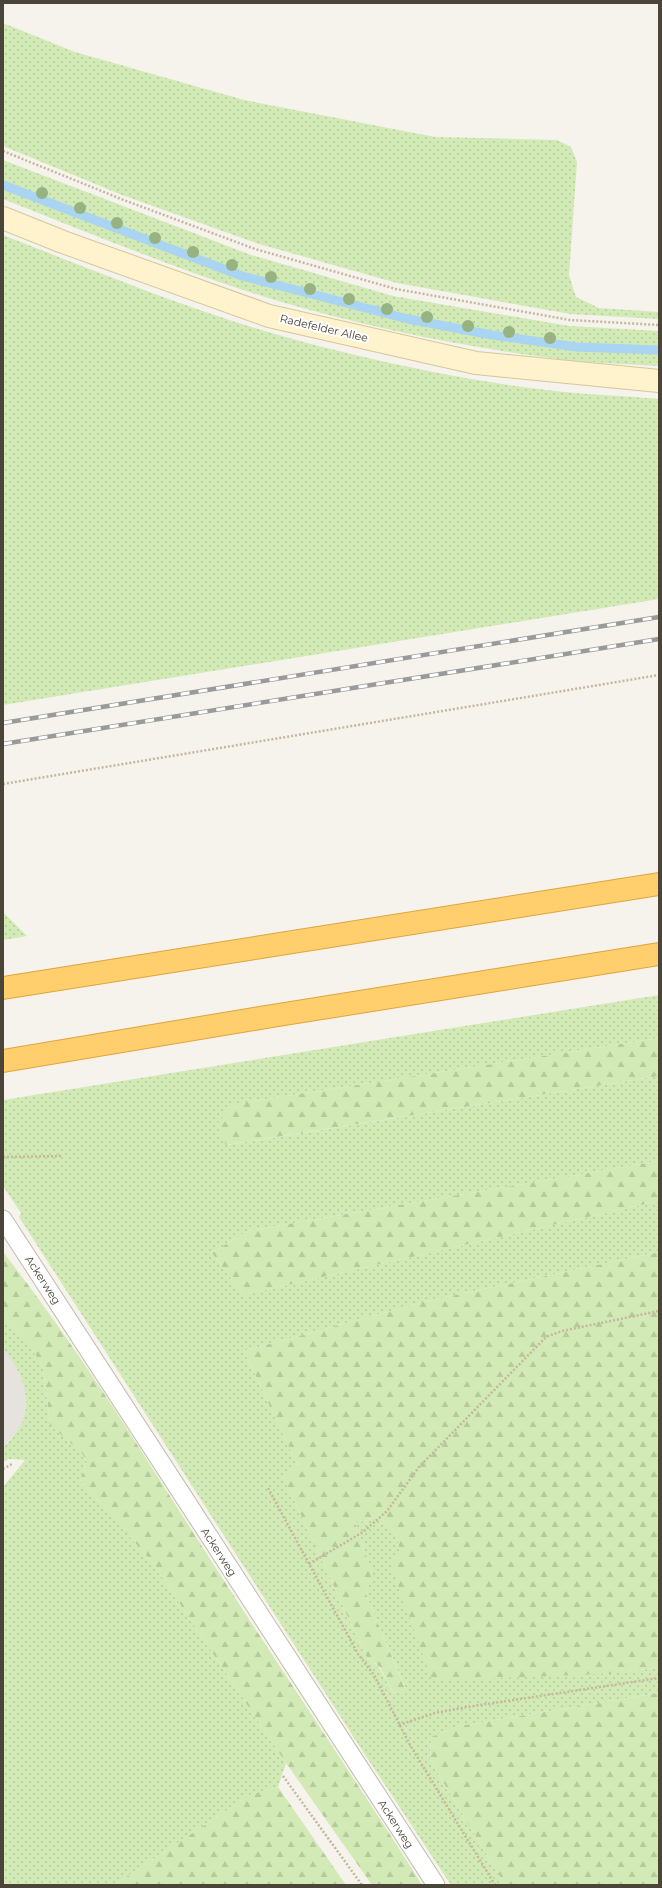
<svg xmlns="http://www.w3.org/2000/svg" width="662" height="1888" font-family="Montserrat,sans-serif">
<defs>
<pattern id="grass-dots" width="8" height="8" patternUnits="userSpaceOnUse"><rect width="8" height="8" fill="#d2eab5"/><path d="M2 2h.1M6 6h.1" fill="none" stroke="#b6ca9c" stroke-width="1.8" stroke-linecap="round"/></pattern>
<pattern id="forest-firs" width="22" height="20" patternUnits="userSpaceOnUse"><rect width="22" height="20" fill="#d2eab5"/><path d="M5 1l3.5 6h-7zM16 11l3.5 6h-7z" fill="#b6ca9c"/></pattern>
</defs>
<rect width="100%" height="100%" fill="#f6f3ec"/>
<polygon fill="#e6e2dd" points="3,1347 14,1362 25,1388 27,1412 20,1429 3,1447"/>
<g fill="url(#grass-dots)">
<polygon points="3,23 75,52 244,100 435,137 557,140 571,147 577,162 569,275 576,297 599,308 659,312 659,319 570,314 397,283 259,244 122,195 3,146"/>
<path d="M 3,160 L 251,255 L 393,296 L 569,326 L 659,331 L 659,366 C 628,364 597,363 567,360 C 492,351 417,337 345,319 C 227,291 115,243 3,199 Z"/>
<path d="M 3,235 C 113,278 223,324 339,351 C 412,369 488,384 564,392 C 595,395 627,396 659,399 L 659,599 L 3,705 Z"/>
<polygon points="3,912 27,936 3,940"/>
<polygon points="659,995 659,1038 235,1104 217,1124 227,1145 659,1076 659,1161 247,1231 212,1253 243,1295 659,1201 659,1252 427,1301 244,1351 297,1464 283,1476 366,1656 379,1667 393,1693 406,1690 366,1594 372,1573 355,1523 380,1517 396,1533 400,1551 621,1673 659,1667 659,1693 459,1726 431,1737 430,1760 505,1885 451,1885 360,1747 19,1217 21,1213 3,1186 3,1100"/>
<path d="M 3,1316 L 27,1341 L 43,1367 L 50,1425 L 82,1453 L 87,1462 L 80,1480 L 152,1562 L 286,1763 L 278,1787 L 252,1794 L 114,1885 L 3,1885 L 3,1487 L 25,1460 L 9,1459 L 3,1462 L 3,1447 C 32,1422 32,1394 13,1362 C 11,1357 5,1352 3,1347 C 0,1338 3,1325 3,1316 Z"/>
</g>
<g fill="url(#forest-firs)">
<polygon points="659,1038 659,1076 226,1145 217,1124 234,1104"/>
<polygon points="659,1161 659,1201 243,1295 212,1253 247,1231"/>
<path d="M 3,1252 C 91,1364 163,1488 241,1607 C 301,1700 363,1791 422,1885 L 372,1885 L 286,1763 L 152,1562 L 80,1480 L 87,1462 L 82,1453 L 50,1425 L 43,1367 L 27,1341 L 3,1316 Z"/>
<polygon points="659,1252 659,1667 621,1673 432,1681 391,1565 400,1551 396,1533 380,1517 355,1523 372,1573 366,1594 406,1691 393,1693 380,1667 366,1656 283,1476 297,1464 244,1351 427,1301"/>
<polygon points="659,1693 659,1885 505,1885 430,1760 431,1737 459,1726"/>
<polygon points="278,1787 346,1885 114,1885 252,1794"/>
</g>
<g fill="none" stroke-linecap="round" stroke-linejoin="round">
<polyline stroke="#a9d4f2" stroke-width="9" points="3,185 242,276 408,319 492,335 577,347 659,350"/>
<defs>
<polyline id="service" points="3,1219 436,1885"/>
<polyline id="secondary" points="3,218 63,242 269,316 476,363 659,381"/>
<g id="motorway">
<polyline points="3,988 659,884"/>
<polyline points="3,1061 272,1016 659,954"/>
</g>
</defs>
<use href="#service" stroke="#c2bbae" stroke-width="19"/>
<use href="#secondary" stroke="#d6c79b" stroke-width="24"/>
<use href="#motorway" stroke="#e0a43c" stroke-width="24"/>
<g stroke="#c4b79f" stroke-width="2.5" stroke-dasharray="2 2" stroke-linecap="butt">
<polyline points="3,151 121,199 255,249 396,289 570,320 659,325"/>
<polyline points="3,784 659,675"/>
<polyline points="3,1157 63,1156"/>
<polyline points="3,1469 12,1464"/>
<polyline points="268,1488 358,1654 374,1675 410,1745 495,1885"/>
<polyline points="309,1564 363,1532 387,1511 419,1467 546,1337 562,1331 659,1311"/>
<polyline points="399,1725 435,1713 467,1707 659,1678"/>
<polyline points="283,1776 362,1885"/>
</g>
<use href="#service" stroke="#fff" stroke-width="17"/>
<use href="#secondary" stroke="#fff3cd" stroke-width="22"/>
<use href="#motorway" stroke="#ffcf6e" stroke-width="22"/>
<defs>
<g id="rail">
<polyline points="3,723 659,617"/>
<polyline points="3,744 659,639"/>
</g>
</defs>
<use href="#rail" stroke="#9a9a9a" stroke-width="4.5"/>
<use href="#rail" stroke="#fff" stroke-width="3" stroke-dasharray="9" stroke-linecap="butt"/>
</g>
<g fill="#97b381">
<circle cx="42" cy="193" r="6"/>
<circle cx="80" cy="208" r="6"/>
<circle cx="117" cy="223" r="6"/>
<circle cx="155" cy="238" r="6"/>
<circle cx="193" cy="252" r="6"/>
<circle cx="232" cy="265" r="6"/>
<circle cx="271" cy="277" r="6"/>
<circle cx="310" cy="289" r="6"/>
<circle cx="349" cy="299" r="6"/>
<circle cx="387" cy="309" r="6"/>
<circle cx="427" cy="317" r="6"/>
<circle cx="468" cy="326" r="6"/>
<circle cx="509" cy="332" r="6"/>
<circle cx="550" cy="338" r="6"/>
</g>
<g text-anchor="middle" stroke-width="4" stroke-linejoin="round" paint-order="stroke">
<g font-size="11" fill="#4b4439" stroke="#fff">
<text transform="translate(324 328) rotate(13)" y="4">Radefelder Allee</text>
<text transform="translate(43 1280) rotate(57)" y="4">Ackerweg</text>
<text transform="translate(219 1552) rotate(57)" y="4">Ackerweg</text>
<text transform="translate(396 1824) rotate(57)" y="4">Ackerweg</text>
</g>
</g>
<rect width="662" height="1888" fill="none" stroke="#4b4439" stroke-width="8"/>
</svg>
